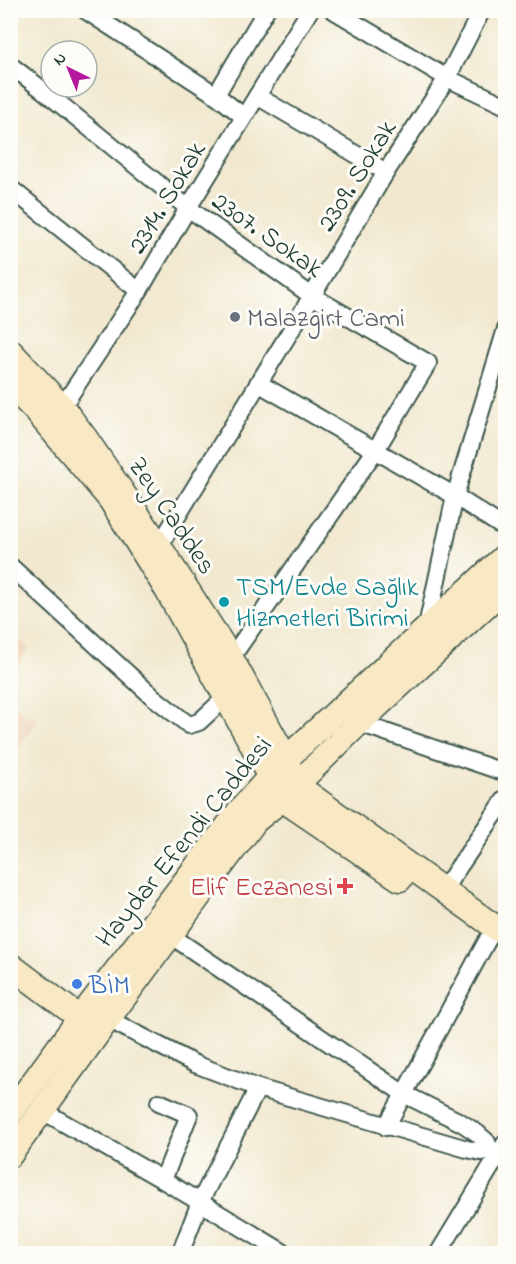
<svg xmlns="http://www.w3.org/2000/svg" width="516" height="1264" font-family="'Indie Flower',sans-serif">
<rect width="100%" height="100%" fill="#fdfcf7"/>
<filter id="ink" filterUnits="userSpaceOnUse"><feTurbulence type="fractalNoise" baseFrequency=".0167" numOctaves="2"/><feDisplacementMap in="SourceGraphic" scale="12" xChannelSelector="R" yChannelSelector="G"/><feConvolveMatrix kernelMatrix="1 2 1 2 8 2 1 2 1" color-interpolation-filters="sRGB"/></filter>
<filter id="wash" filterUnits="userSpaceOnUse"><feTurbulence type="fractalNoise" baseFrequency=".008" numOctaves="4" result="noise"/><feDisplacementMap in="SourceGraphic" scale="24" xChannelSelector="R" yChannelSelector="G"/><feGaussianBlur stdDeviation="1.35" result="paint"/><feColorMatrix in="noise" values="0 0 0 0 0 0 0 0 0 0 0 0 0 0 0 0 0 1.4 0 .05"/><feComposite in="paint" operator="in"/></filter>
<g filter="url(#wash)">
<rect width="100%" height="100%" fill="#f1e8cf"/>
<g fill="#efd6bc">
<polygon points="11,634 29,648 11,674"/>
<polygon points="11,705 37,721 11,758"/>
</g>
</g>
<g filter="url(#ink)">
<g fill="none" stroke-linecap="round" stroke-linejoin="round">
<defs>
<g id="street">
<polyline points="85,10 216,95 243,116"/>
<polyline points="333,10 447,78 506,106"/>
<polyline points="10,65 44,91 188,208 312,296 428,363 375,451 231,658"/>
<polyline points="216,95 266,10"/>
<polyline points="257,96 386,172"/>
<polyline points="10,188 139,291"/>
<polyline points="258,383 455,496 506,529"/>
<polyline points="62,407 139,291 188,208 310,10"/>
<polyline points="159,546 312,296 386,172 447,78 482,10"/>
<polyline points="10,566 152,696 189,725 199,722 226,697"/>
<polyline points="427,626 455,496 506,329"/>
<polyline points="359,723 506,773"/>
<polyline points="443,890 506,798"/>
<polyline points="170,935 404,1094 462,1123 477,1133 487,1142 490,1150"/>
<polyline points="108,1019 195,1064 258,1088 467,1149 481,1152 490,1150"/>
<polyline points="159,1102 189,1115 163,1180"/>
<polyline points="43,1111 163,1180 286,1254"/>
<polyline points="386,1127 488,939"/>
<polyline points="180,1254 200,1202 258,1088"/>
<polyline points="438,1254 506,1142"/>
</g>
<g id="secondary">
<polyline points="10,351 62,407 86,439 159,546 231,658 286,759 296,785 506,935"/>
<polyline points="10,385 36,411 110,499 167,590 282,799 400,879"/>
<polyline points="10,965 80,1018"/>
<polyline points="10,1114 80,1018 240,810 286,759 506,555"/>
<polyline points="10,1155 108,1019 255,821 282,799 359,723 506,587"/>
</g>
</defs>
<use href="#street" stroke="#3e574b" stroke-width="20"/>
<use href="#secondary" stroke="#3e574b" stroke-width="27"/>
<use href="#street" stroke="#fff" stroke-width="16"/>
<use href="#secondary" stroke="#f8e8c3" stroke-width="24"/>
</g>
</g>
<circle fill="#6b7280" stroke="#fdfcf7" stroke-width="2" cx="235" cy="317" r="6"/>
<circle fill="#0f9aa8" stroke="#fdfcf7" stroke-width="2" cx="224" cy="602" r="6"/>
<path fill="#e0444e" stroke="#fdfcf7" stroke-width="2" d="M342 877h6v6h6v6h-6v6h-6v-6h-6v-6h6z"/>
<circle fill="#3f7fe0" stroke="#fdfcf7" stroke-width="2" cx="77" cy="984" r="6"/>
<g text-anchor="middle" stroke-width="6" stroke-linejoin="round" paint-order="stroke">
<g font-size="27" fill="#1f3d34" stroke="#fdfcf7">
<text transform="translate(356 175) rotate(-58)" y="9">2309. Sokak</text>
<text transform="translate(166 197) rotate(-59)" y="9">2314. Sokak</text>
<text transform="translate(268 234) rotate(35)" y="9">2307. Sokak</text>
<text transform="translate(173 515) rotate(56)" y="9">Zey Caddes</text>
<text transform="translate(183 841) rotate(-51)" y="9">Haydar Efendi Caddesi</text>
</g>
<g font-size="27" fill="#5b616d" stroke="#fdfcf7" text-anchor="start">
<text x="247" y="326">Malazgirt Cami</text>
</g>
<g font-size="27" fill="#0d838f" stroke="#fdfcf7" text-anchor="start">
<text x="236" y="595">TSM/Evde Sağlık<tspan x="236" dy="31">Hizmetleri Birimi</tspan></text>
</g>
<g font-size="27" fill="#be3a42" stroke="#fdfcf7" text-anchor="end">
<text x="333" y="895">Elif Eczanesi</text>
</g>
<g font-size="27" fill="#366cbe" stroke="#fdfcf7" text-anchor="start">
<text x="89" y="993">BİM</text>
</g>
</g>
<rect width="516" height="1264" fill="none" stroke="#fdfcf7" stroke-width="36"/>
<g transform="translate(69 69) rotate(317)"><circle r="28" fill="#fdfcf7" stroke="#a4b0a9" stroke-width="1.5"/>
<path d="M0-4.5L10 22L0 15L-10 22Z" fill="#b5179e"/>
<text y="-9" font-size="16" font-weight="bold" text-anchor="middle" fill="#1f3d34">N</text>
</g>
</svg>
